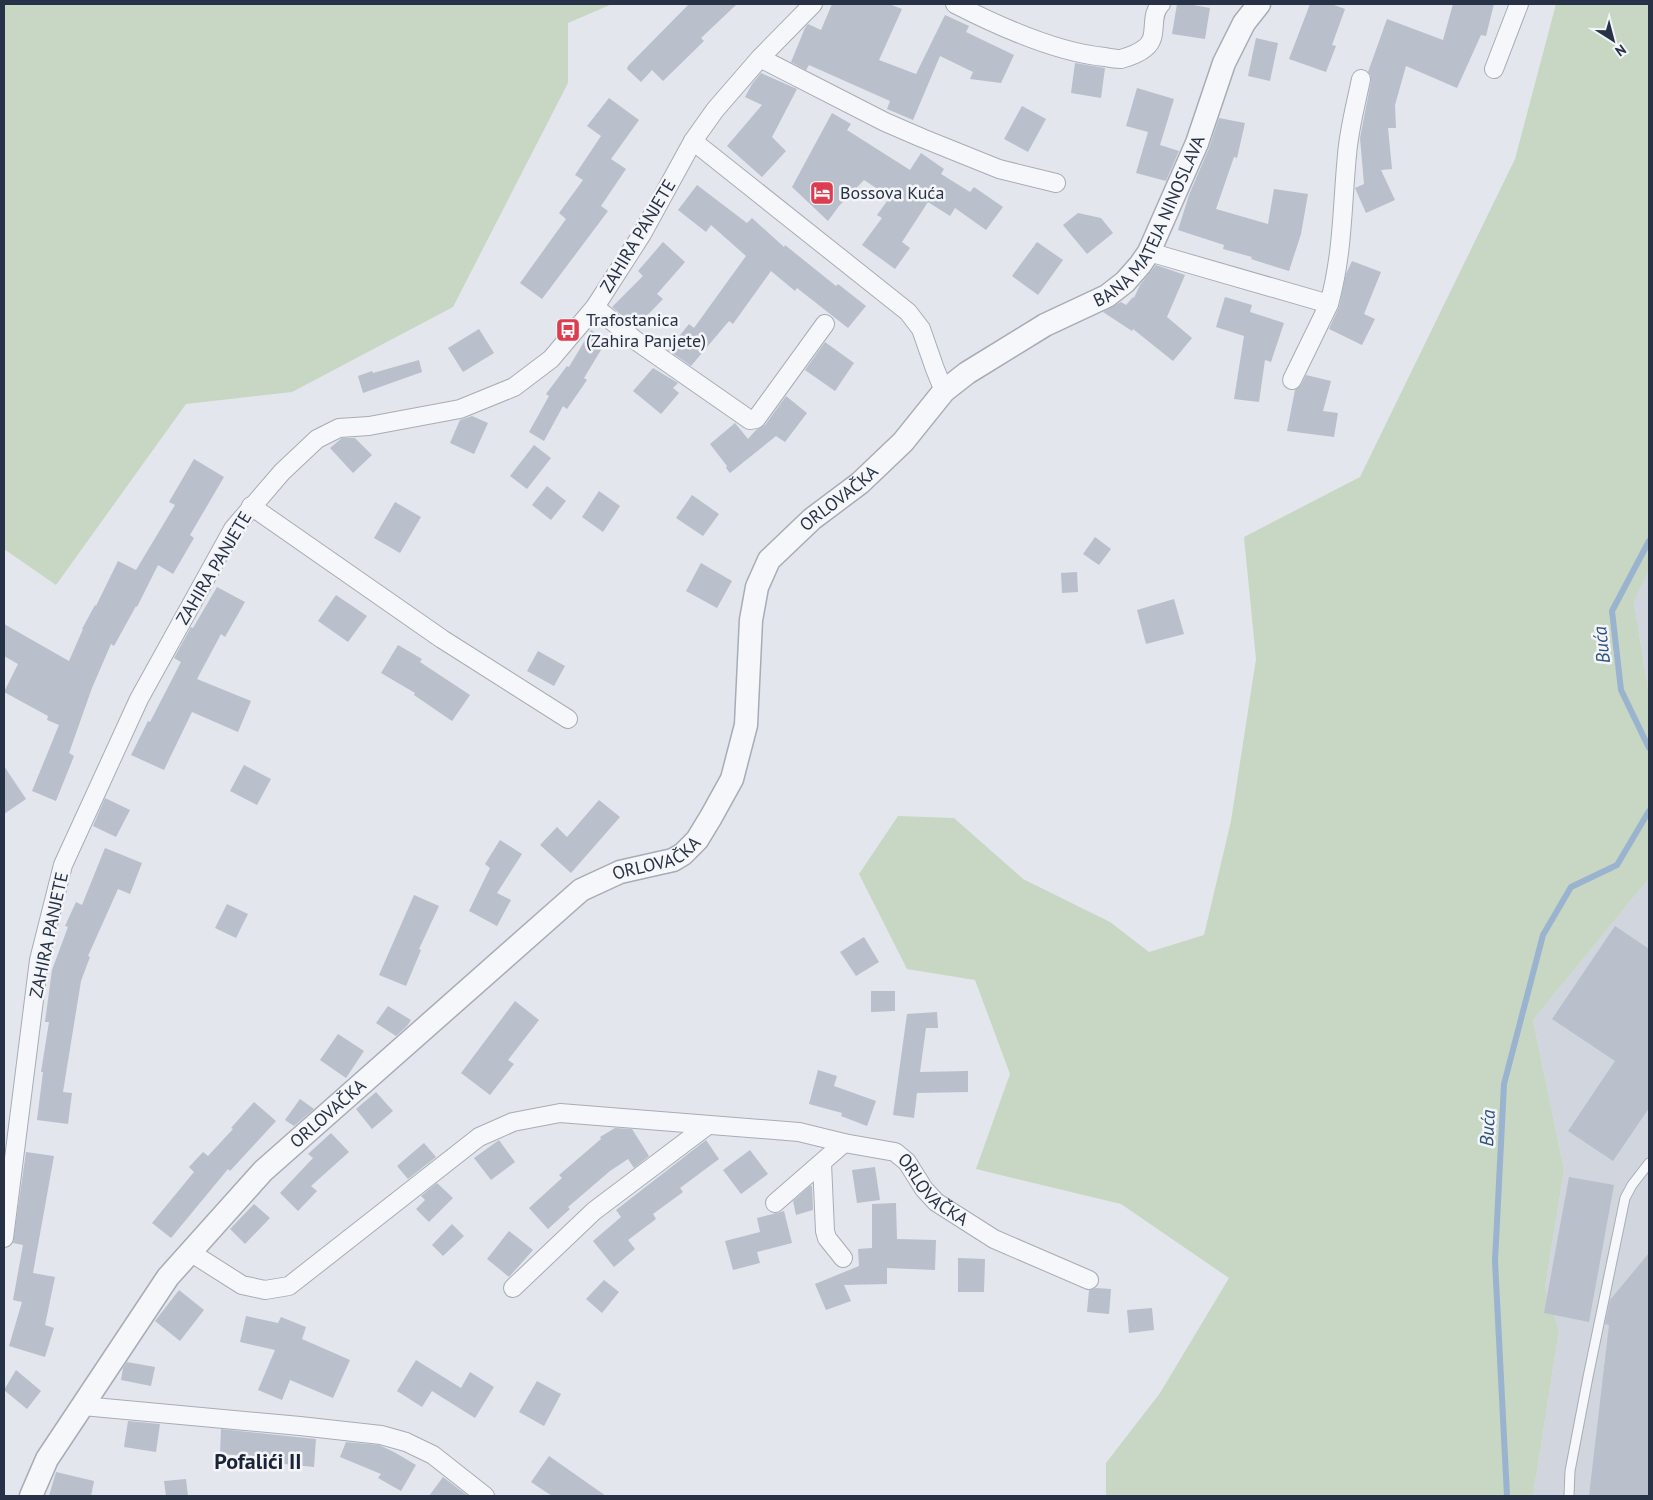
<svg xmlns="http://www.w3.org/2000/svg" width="1653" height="1500" font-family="'PT Sans',sans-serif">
<rect width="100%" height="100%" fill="#e3e6ec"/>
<g fill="#d0d5de">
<polygon points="1649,570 1649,695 1634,602"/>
<polygon points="1649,878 1649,1496 1533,1496 1559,1330 1545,1288 1564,1170 1533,1020"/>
</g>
<g fill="#c7d7c3">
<polygon points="4,4 612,4 568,23 568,83 453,307 292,392 186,404 56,585 4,549"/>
<polygon points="1556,4 1649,4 1649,570 1634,602 1649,695 1649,878 1533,1020 1564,1170 1545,1288 1559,1330 1533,1496 1106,1496 1106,1463 1160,1393 1229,1278 1121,1204 976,1169 1010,1074 975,980 907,969 859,874 898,816 954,818 1023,879 1110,922 1149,952 1204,935 1231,821 1256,659 1244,537 1360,477 1515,159"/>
</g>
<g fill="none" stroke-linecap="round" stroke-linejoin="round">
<g stroke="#9ab3cf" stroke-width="6">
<polyline points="1649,541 1612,611 1621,690 1649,748"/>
<polyline points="1507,1496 1495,1261 1504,1084 1543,935 1571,887 1617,865 1649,811"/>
</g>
</g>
<g fill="#b9bfcb">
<polygon points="689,4 737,4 701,38 704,41 663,81 652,70 641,82 627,69 628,66"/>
<polygon points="832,4 889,4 902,9 879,60 916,74 945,15 969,26 966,32 1014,55 1001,83 970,79 973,72 940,56 913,120 887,109 890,101 809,65 806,70 791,62 805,28 808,24 821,30"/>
<polygon points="1177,4 1188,4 1210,8 1205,39 1172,34"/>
<polygon points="1310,4 1331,4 1345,9 1332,45 1336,46 1326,72 1289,59"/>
<polygon points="1453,4 1494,4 1486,36 1481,35 1457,88 1406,66 1395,105 1396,128 1388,128 1392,169 1381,170 1395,200 1366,213 1355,188 1364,184 1360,138 1371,81 1371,76 1368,72 1387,19 1443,40"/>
<polygon points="1256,38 1278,43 1270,81 1248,76"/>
<polygon points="1075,63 1105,68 1101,98 1071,93"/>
<polygon points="761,73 797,89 772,137 786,151 762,177 727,146 762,105 745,97 752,84"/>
<polygon points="1137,88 1174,99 1160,145 1179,151 1166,181 1136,173 1148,132 1126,126"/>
<polygon points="609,98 639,120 611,159 626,169 601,206 608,211 542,299 520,283 566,219 559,213 583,180 575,175 601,136 587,126"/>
<polygon points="1022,106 1046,119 1028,152 1004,139"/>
<polygon points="832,113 851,124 847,130 910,170 921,153 944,169 941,174 970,192 974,187 1003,207 986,230 955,208 950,216 928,202 902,242 910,248 895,269 862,245 882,218 877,215 890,197 864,180 839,206 828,221 792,187"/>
<polygon points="1219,118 1245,123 1237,158 1234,157 1216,209 1268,224 1274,189 1308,194 1301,234 1289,271 1251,259 1252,257 1223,249 1224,245 1178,230 1189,195 1209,148"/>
<polygon points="697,185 747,223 752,218 784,247 785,245 836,286 838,284 866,306 848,328 797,288 795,291 771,271 733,324 729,321 691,366 668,350 689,324 694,328 746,256 711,225 706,232 678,210"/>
<polygon points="1078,213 1101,218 1113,233 1087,254 1063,225"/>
<polygon points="663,242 685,262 657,294 663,299 636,327 612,307 643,276 638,271"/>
<polygon points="1037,242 1063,260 1038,295 1012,276"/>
<polygon points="1352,261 1381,272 1364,314 1375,319 1362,345 1329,329 1339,307 1346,274"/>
<polygon points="1156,265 1185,275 1167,317 1192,338 1173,361 1133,329 1132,331 1103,312 1121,302 1126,305 1133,297 1134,298 1140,285"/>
<polygon points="1225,297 1252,305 1250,312 1284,323 1271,362 1265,360 1259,402 1234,399 1244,336 1216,327"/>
<polygon points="479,329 494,353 463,372 448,348"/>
<polygon points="591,330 607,340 584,378 587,380 567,409 563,406 544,441 529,432 549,396 546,394 567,366 569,367"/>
<polygon points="825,342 854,363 835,391 805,370"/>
<polygon points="419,360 422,372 363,393 358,376 372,371 373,373"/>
<polygon points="653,368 678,383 673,388 679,393 661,414 633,391"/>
<polygon points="1306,375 1331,381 1323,411 1338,413 1334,437 1287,431 1295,390 1301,385"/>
<polygon points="786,396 807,413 785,442 776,436 730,473 726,468 727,466 710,444 735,423 748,439 756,430 765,425"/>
<polygon points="472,416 488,423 474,454 450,443 460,420"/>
<polygon points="342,438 355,438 372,455 353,473 330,448"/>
<polygon points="534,445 551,458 527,489 510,476"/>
<polygon points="194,459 224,477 190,535 194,538 173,574 158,565 137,607 136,606 114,646 111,644 92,688 69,753 74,756 56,801 32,791 59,725 47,720 48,716 4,692 18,664 4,656 4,624 69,661 83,629 82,629 95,605 96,606 118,561 136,570 175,505 169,502"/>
<polygon points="547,486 566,501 551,520 532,505"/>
<polygon points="599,491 620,506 603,532 582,517"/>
<polygon points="692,495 719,514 703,536 676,518"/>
<polygon points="395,502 421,517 400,553 374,538"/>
<polygon points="1095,537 1111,549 1099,565 1083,554"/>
<polygon points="701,563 732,581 717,608 686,591"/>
<polygon points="1077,572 1078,592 1062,593 1061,573"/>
<polygon points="217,587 245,602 225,637 221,634 197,679 251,701 238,732 192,712 164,770 131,755 148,721 150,722 181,662 174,658 191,627 193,628"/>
<polygon points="336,595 367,616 348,642 318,621"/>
<polygon points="1174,599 1184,634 1146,644 1137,610"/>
<polygon points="398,645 422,659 420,662 470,695 452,721 414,695 415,693 381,673"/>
<polygon points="538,651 565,666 554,686 527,671"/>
<polygon points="244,765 271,779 257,805 230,791"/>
<polygon points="4,766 26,799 4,814"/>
<polygon points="105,798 130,810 116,837 93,826"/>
<polygon points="599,800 620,817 571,873 540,845 557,827 567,837"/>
<polygon points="500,840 522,854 497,893 511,900 497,926 469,911 490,868 485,864"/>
<polygon points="105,848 142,863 130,894 118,889 88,956 90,957 81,981 63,1092 72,1093 68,1124 37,1120 43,1072 41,1072 49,1022 45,1022 52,970 68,927 65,926 76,902 82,905"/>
<polygon points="414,895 439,906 419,949 421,950 406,986 379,975"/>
<polygon points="227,904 248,914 236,938 215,928"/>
<polygon points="1615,926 1649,949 1649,1108 1613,1161 1568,1131 1615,1061 1552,1019"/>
<polygon points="864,937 879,962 856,976 840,952"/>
<polygon points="871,991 895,991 895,1011 871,1012"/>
<polygon points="515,1001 539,1020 508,1060 514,1064 490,1095 461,1073"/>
<polygon points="388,1006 411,1020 407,1026 396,1036 376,1023"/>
<polygon points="937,1012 938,1028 926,1028 920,1072 968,1071 968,1092 917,1093 914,1118 893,1115 907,1014"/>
<polygon points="338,1034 364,1051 346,1078 320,1060"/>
<polygon points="818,1070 837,1076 834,1086 876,1101 867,1126 841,1116 842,1113 809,1104"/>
<polygon points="376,1092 393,1111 372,1129 356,1109"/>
<polygon points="300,1099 314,1109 294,1126 285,1120"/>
<polygon points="254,1102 276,1121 230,1171 228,1169 171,1238 152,1223 194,1172 189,1167 203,1152 208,1156 233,1129 231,1128"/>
<polygon points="615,1128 632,1129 649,1156 634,1168 628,1159 610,1171 568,1207 570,1209 548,1229 529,1208 562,1178 559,1175 601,1139 600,1137"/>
<polygon points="331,1133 349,1152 311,1186 317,1191 298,1211 280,1193 313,1158 308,1154"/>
<polygon points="499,1140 515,1162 491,1180 474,1158"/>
<polygon points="706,1140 719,1159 680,1188 683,1192 653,1214 656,1219 628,1240 635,1249 614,1267 593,1241 621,1217 616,1210"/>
<polygon points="424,1143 436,1157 408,1179 397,1166"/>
<polygon points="750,1150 768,1174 741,1194 723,1170"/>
<polygon points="26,1152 54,1156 33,1273 55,1277 45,1325 54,1328 45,1357 9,1346 22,1302 13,1300 23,1245 13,1243"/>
<polygon points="875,1167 880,1200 857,1203 852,1170"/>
<polygon points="1569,1177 1614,1185 1589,1322 1544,1313"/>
<polygon points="437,1183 453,1198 429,1222 416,1209 425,1200 421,1196"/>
<polygon points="810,1186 812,1186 813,1210 796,1215 793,1201"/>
<polygon points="896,1203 897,1239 936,1240 935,1270 887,1268 887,1284 844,1285 851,1301 826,1310 815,1284 859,1266 858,1249 872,1248 872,1204"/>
<polygon points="254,1204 270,1218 245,1244 230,1229"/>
<polygon points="784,1211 792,1243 757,1252 760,1263 733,1270 725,1241 760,1232 757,1218"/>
<polygon points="452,1224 464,1236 443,1256 432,1245"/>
<polygon points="509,1231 533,1250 509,1277 487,1259"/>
<polygon points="1649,1253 1649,1496 1589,1496 1609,1325 1605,1324 1610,1300"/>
<polygon points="958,1258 985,1259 984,1292 958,1292"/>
<polygon points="604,1280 619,1292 602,1313 586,1299"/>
<polygon points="1096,1288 1111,1289 1109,1314 1087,1312 1089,1290"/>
<polygon points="179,1290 204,1310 180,1341 155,1321"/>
<polygon points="1152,1308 1154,1330 1129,1333 1127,1310"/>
<polygon points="246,1316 278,1323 281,1317 306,1327 302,1339 350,1360 333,1398 290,1380 282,1400 258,1390 275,1350 240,1342"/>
<polygon points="416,1360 461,1388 470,1372 494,1387 475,1418 432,1391 422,1407 397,1391"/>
<polygon points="127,1362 155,1367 151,1386 121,1380 123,1368"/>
<polygon points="16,1370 41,1391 27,1409 4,1390"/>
<polygon points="537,1381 561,1394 544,1426 519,1412"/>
<polygon points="128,1421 160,1424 156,1452 124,1447"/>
<polygon points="221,1429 316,1439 314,1467 284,1464 284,1458 220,1454"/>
<polygon points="346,1442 379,1445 394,1452 416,1465 401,1491 378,1478 381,1474 340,1457"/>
<polygon points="549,1456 606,1496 552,1496 531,1482"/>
<polygon points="56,1472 94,1481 91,1496 49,1496"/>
<polygon points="443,1477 468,1496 429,1496"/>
<polygon points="186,1479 188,1496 166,1496 164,1481"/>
</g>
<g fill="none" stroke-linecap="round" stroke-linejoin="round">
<defs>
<polyline id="service" points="1569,1496 1570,1471 1588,1377 1625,1198 1632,1185 1649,1163"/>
<g id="minor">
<path d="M 955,4 C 998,26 1057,53 1105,57 C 1110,58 1116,59 1121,59 C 1128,57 1139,53 1145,48 C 1160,37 1148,16 1161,4"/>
<polyline points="760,58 885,122 922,138 999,169 1056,183"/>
<polyline points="1494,69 1519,4"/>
<polyline points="693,141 908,312 921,329 935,369 944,391"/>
<path d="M 1149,252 L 1329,304 C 1343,254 1342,206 1347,155 C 1349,129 1356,104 1361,79"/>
<polyline points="595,307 635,340 750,420 756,419 825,324"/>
<polyline points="1292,380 1329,304"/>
<polyline points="251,506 442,639 568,719"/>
<polyline points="822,1163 825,1231 827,1238 843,1258"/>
<polyline points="775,1203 844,1143"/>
<polyline points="4,1238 39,960 63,865 139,699 233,529 282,472 317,439 339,428 369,426 460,409 514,387 551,359 595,307 642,234 693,141 715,110 760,58 813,4"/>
<path id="s1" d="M 190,1252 L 242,1285 L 265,1290 L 289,1286 L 479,1137 L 513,1122 L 560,1113 L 799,1132 L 844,1143 L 895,1152 L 907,1162 L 924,1189 L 936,1202 L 994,1239 L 1089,1280"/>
<polyline points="513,1288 594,1211 708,1125"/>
<polyline points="83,1406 300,1426 381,1435 406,1442 433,1455 485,1496"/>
</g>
<g id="tertiary">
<path id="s2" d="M 31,1496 L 47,1459 L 168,1277 L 263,1171 L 581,890 L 620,872 L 673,860 L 683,854 L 697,840 L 711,817 L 732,779 L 746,725 L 751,620 L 757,587 L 769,560 L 812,519 L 860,483 L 903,442 L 944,391 L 967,373 L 1045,325 L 1107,296 L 1125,282 L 1140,265 L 1149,252 L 1197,143 L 1224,63 L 1244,23 L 1259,4"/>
</g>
</defs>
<use href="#service" stroke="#a7acb7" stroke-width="11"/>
<use href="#minor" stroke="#a7acb7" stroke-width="20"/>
<use href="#tertiary" stroke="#a7acb7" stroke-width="25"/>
<use href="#service" stroke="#f6f7fa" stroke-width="9"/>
<use href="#minor" stroke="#f6f7fa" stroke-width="18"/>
<use href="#tertiary" stroke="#f6f7fa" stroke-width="22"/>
</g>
<defs>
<symbol id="hotel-square" viewBox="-11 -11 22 22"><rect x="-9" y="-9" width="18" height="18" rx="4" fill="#dc3d50" stroke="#f3f5f9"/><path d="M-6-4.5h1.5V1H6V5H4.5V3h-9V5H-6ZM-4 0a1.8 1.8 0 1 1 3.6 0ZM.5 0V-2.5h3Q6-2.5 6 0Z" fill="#fff"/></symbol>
<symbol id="bus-square" viewBox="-11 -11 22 22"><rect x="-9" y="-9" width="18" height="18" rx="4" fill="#dc3d50" stroke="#f3f5f9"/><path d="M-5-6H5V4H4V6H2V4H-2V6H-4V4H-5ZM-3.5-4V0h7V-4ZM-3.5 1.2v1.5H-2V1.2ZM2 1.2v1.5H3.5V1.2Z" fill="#fff"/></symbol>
</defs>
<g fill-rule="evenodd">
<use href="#hotel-square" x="808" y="179" width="28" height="28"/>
<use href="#bus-square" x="554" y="316" width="28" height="28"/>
</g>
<g text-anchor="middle" stroke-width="5" stroke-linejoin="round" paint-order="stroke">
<g font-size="18" fill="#283246" stroke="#f3f5f9" text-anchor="start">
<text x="840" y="199">Bossova Kuća</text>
<text x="586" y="326">Trafostanica<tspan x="586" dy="21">(Zahira Panjete)</tspan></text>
</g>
<g font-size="18" fill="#283246" stroke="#f3f5f9">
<text dy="6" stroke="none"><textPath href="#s2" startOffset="1769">BANA MATEJA NINOSLAVA</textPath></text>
<text transform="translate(638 236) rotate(-59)" y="6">ZAHIRA PANJETE</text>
<text dy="6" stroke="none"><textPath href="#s2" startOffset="1342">ORLOVAČKA</textPath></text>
<text transform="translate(214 568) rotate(-59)" y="6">ZAHIRA PANJETE</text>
<text dy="6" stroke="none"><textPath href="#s2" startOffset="908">ORLOVAČKA</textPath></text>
<text transform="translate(49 935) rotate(-78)" y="6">ZAHIRA PANJETE</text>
<text dy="6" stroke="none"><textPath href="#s2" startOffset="488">ORLOVAČKA</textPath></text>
<text dy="6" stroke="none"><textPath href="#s1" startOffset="828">ORLOVAČKA</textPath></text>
</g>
<g font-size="19" font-style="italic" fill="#2e507f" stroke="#f3f5f9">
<text transform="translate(1601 645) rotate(-96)" y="7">Buća</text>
<text transform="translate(1487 1128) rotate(-87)" y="7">Buća</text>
</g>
<g font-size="22" font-weight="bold" fill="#1b2337" stroke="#f3f5f9">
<text x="258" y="1469">Pofalići II</text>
</g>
</g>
<rect width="1653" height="1500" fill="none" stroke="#283246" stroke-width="10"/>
<g transform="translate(1613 40) rotate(144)" stroke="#f3f5f9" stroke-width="4" paint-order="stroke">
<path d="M0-4L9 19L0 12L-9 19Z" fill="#283246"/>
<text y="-8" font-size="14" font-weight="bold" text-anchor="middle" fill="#283246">N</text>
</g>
</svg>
